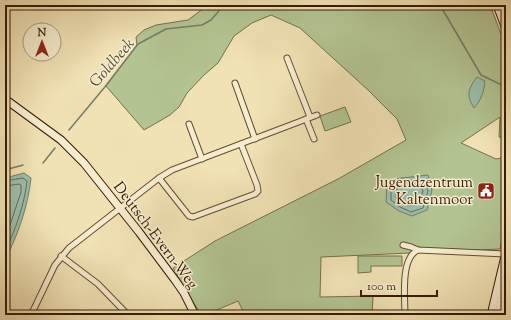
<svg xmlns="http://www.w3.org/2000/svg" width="511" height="320" font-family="'Sorts Mill Goudy',serif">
<rect width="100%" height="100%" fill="#f1e2b5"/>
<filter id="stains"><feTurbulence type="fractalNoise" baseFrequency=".005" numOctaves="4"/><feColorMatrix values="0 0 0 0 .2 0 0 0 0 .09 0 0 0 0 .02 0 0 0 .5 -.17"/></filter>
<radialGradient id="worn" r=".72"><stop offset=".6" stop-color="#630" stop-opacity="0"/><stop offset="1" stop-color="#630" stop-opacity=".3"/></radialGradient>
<g fill="#b3c492" stroke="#74704a">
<polygon points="208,5 490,5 506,47 506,138 499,137 500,117 461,143 496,159 506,157 506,225 500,249 321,257 320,297 373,296 372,315 245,315 238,301 205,315 201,315 173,268 215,241 338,179 406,140 397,119 368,90 300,28 271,15 252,23 234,36 218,63 204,75 187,93 179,107 170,115 144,130 106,86 137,45 136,37 144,30 156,25 188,20"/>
<polygon points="345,107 351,122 325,131 320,116"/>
<polygon points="358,256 402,256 402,266 371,266 371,272 358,273"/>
</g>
<g fill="#9bbeac" stroke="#737d68">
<path d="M 477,77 L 485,81 C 484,92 481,100 474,108 C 466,95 468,89 477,77 Z"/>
<path d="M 24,173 L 31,178 C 28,206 18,235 5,260 L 5,178 Z"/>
<polygon points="428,175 432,190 427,210 412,216 399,211 386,202 387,184 394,179"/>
</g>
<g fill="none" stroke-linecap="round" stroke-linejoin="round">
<g stroke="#686c58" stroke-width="1">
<polygon points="423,180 425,181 428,191 423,208 411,212 400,207 391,200 391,187 396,183"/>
<path d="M 5,181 L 23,178 L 27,181 C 25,202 15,232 5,251"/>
<path d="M 420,185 L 423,191 L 419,204 C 409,208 404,204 396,198 L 397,188 Z"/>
<polyline points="5,186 19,184 21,185 21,192 5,240"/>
</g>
<g stroke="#737d68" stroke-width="1.5">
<polyline points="440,5 481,75 506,87"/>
<polyline points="69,130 104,88 138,44 166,29 202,25 211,20 218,12 221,5"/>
<polyline points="43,163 55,148"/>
<polyline points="5,170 23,165"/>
</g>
<defs>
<g id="street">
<polyline points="287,58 310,117"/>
<polyline points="235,83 255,139"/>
<polyline points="306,119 314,139"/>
<polyline points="189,124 202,159"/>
<polyline points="159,178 189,216 193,217 255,194 258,191 257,185 241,144"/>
<polyline points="403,245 411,247 418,250 506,254"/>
<polyline points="61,256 98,284 128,315"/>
<polyline points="31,315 55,265 69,248 159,178 172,170 317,115"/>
<path d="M 405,315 C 405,298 400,258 418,250"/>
</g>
<g id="secondary">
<polyline points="497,5 506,29"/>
<polyline points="5,99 61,140 84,163 139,232 175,280 184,293 195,315"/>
<polyline points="491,315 506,252"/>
<polyline points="498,315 506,280"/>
</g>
</defs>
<use href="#street" stroke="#654d30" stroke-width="7"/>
<use href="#secondary" stroke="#361b03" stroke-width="9"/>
<use href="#street" stroke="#f6eccf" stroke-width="5"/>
<use href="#secondary" stroke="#f6eccf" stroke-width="7"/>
</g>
<defs>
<symbol id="civic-square" viewBox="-11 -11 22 22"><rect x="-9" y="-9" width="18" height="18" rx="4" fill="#8f2418" stroke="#f6eccf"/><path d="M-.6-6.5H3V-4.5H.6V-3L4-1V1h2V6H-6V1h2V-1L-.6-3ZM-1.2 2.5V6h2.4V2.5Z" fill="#fff"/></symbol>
</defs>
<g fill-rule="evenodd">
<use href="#civic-square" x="476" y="181" width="20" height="20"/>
</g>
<g text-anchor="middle" stroke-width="3" stroke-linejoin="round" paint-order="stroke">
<g font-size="15" fill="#361b03" stroke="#f6eccf" text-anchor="end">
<text x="473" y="187">Jugendzentrum<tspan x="473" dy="17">Kaltenmoor</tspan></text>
</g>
<g font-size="15" fill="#361b03" stroke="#f6eccf">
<text transform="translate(156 235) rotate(53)" y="5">Deutsch-Evern-Weg</text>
</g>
<g font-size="16" font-style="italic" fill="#544c36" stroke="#f6eccf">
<text transform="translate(111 62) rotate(-49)" y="6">Goldbeek</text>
</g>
</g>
<rect width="511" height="320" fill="none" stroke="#f1e2b5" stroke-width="20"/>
<rect x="6" y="6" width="499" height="308" fill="none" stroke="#361b03" stroke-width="2"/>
<rect x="10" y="10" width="491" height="300" fill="none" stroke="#361b03"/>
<g transform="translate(42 42)"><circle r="19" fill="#f6eccf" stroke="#a9987d"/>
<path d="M0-3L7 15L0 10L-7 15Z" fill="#8f2418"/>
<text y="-6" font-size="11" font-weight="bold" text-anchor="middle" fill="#361b03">N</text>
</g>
<path d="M361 290v6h76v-6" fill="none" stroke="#361b03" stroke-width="2"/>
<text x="367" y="290" font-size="12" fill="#361b03" stroke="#f6eccf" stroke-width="3" paint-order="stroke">100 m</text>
<rect width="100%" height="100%" filter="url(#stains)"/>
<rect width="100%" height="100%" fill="url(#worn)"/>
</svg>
